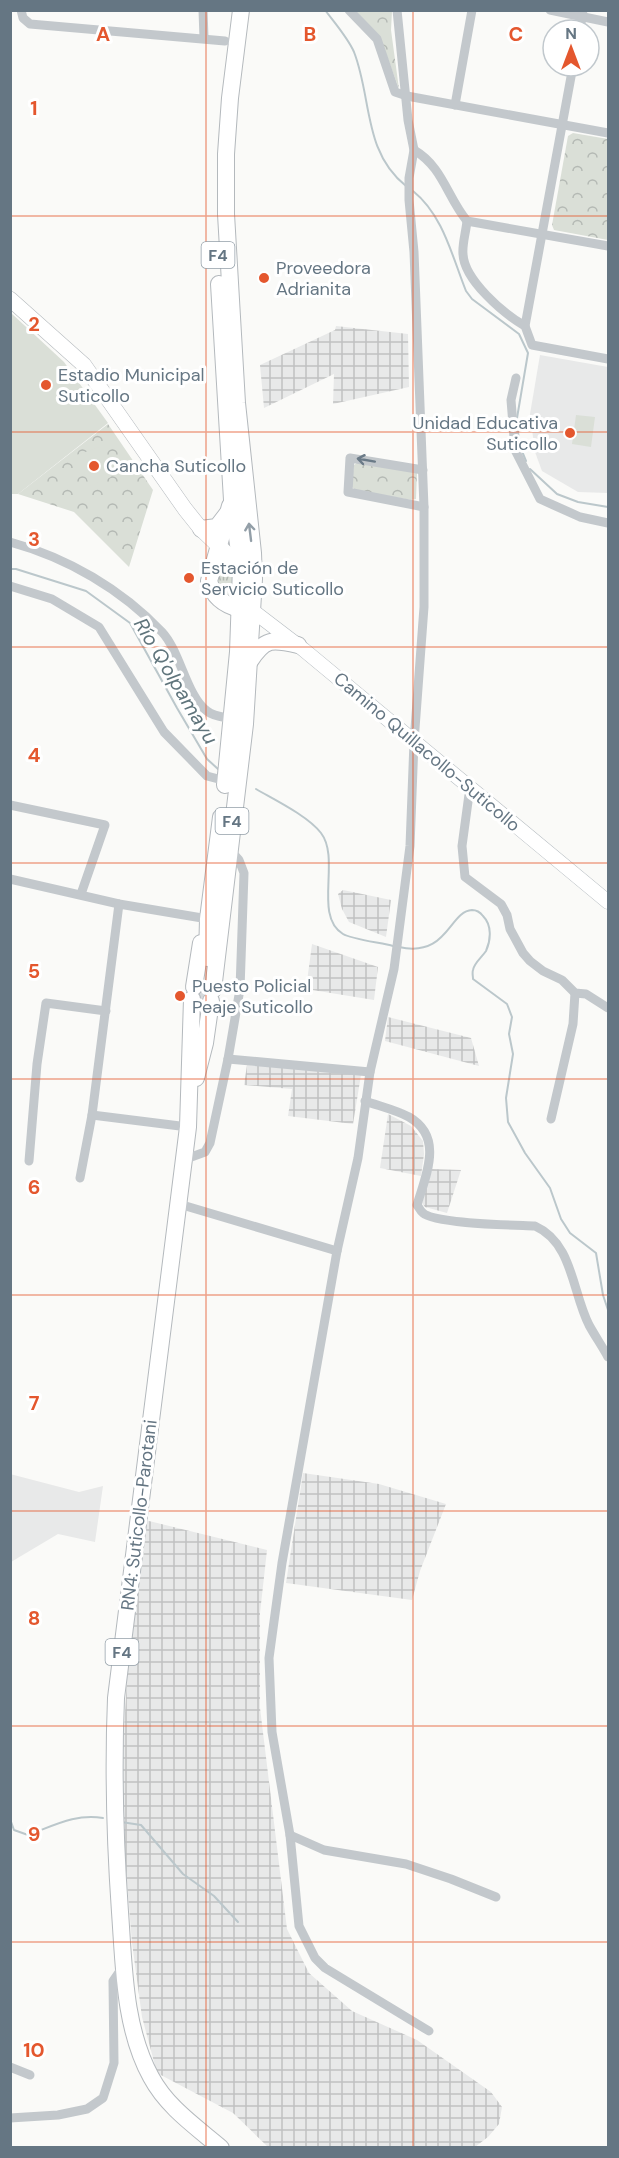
<svg xmlns="http://www.w3.org/2000/svg" width="619" height="2158" font-family="'DM Sans',sans-serif">
<defs>
<pattern id="industrial-grid" width="8" height="8" patternUnits="userSpaceOnUse" patternTransform="scale(1.5)"><rect width="8" height="8" fill="#e8e9e9"/><path d="M0 4h8M4 0v8" fill="none" stroke="#c0c1c2"/></pattern>
<pattern id="grass-tufts" width="24" height="20" patternUnits="userSpaceOnUse" patternTransform="scale(1.5)"><rect width="24" height="20" fill="#dadfd7"/><path d="M3 7l-1-3M5 7V3M7 7l1-3M15 17l-1-3M17 17v-4M19 17l1-3" fill="none" stroke="#b4b9b4"/></pattern>
<pattern id="park-crowns" width="20" height="18" patternUnits="userSpaceOnUse" patternTransform="scale(1.5)"><rect width="20" height="18" fill="#dadfd7"/><path d="M2 6a3 3 0 1 1 6 0M12 15a3 3 0 1 1 6 0" fill="none" stroke="#b4b9b4"/></pattern>
</defs>
<rect width="100%" height="100%" fill="#fafaf8"/>
<g fill="#e8e9e9">
<polygon points="540,355 608,367 608,493 578,492 542,471 535,452 530,414"/>
<polygon points="10,1474 79,1492 103,1486 95,1542 58,1534 11,1562"/>
</g>
<g fill="url(#industrial-grid)">
<polygon points="336,326 408,334 409,387 333,404 334,374 264,408 260,365 335,330"/>
<polygon points="343,890 391,900 386,937 349,922 342,909 338,894"/>
<polygon points="312,944 378,967 374,1000 306,989"/>
<polygon points="388,1017 471,1038 479,1066 385,1041"/>
<polygon points="247,1065 361,1075 353,1124 288,1116 292,1089 244,1085"/>
<polygon points="388,1114 411,1126 423,1141 424,1154 421,1176 380,1168"/>
<polygon points="432,1169 461,1170 447,1213 425,1207 422,1203"/>
<polygon points="303,1473 379,1484 446,1504 420,1571 412,1600 286,1583"/>
<polygon points="145,1520 267,1550 260,1613 260,1708 287,1929 309,1973 352,2011 417,2040 491,2092 502,2107 499,2124 488,2137 475,2147 268,2147 233,2113 157,2073 142,2017 132,1943 120,1798 128,1662"/>
</g>
<polygon fill="url(#grass-tufts)" points="225,570 233,571 234,593 223,596 215,577"/>
<g fill="url(#park-crowns)">
<polygon points="356,11 392,11 391,30 399,89 380,37"/>
<polygon points="573,133 608,139 608,240 554,230 552,225 568,136"/>
<polygon points="108,424 153,490 129,567 74,512 18,494"/>
<polygon points="360,461 417,473 416,499 411,500 355,490 351,486 354,465"/>
</g>
<g fill="#dadfd7">
<polygon points="11,313 64,362 108,423 18,494 10,494"/>
<polygon points="576,415 595,417 591,447 572,444"/>
<polygon points="99,447 111,477 90,486 77,455"/>
</g>
<g fill="none" stroke-linecap="round" stroke-linejoin="round">
<g stroke="#bbc7cb" stroke-width="2">
<path d="M 325,10 C 334,22 348,38 354,52 C 372,98 363,152 406,186"/>
<path d="M 413,191 C 443,215 452,256 466,291 L 472,299 L 519,334 L 528,353 L 517,418 L 519,444 L 526,461"/>
<polyline points="530,469 557,494 578,502 608,507"/>
<polyline points="10,569 16,569 86,591 130,623 177,708 207,759 218,769"/>
<path d="M 256,789 C 275,800 308,816 321,833 C 341,859 313,916 343,934 C 351,939 382,943 393,946"/>
<path d="M 399,947 C 448,958 449,911 472,910 C 477,910 480,912 483,916 C 492,925 491,940 486,951 C 482,957 474,963 473,970 C 472,973 473,976 473,979 L 507,1004 L 512,1017 L 509,1034 L 513,1054 L 506,1098 L 508,1122 L 525,1153 L 550,1188 L 561,1219 L 570,1233 L 596,1253 L 603,1295 L 608,1310"/>
<path d="M 10,1819 L 14,1830 L 28,1835 C 53,1826 76,1813 103,1818"/>
<polyline points="121,1822 141,1825 183,1874 214,1896 238,1922"/>
</g>
<polyline stroke="#d5d9db" stroke-width="16" stroke-dasharray="16 8" stroke-linecap="butt" points="202,1000 204,989"/>
<defs>
<polyline id="secondary" points="244,610 253,611 304,650 608,902"/>
<polyline id="primary" points="10,299 84,365 185,509 201,529 246,572"/>
<g id="highway">
<polyline points="219,284 232,500 241,567 238,652 225,785"/>
<path d="M 230,506 L 209,581 C 213,597 224,605 240,609"/>
<polyline points="201,529 217,527 227,514"/>
<path d="M 250,661 C 265,638 272,639 298,645"/>
<polyline points="207,958 208,919 221,817"/>
<polyline points="194,987 201,943"/>
<polyline points="213,990 245,724 254,579 253,553 237,403 226,214 226,154 230,98 241,10"/>
<path d="M 192,999 L 188,1127 L 116,1698 C 113,1770 115,1841 120,1912 C 124,1967 124,2028 151,2077 C 167,2107 195,2126 221,2148"/>
<polyline points="196,1078 205,1043 211,1001"/>
</g>
</defs>
<use href="#secondary" stroke="#b3babf" stroke-width="15"/>
<use href="#primary" stroke="#b5babe" stroke-width="16"/>
<use href="#highway" stroke="#b4b9bd" stroke-width="18"/>
<g stroke="#c3c8cc" stroke-width="9">
<polyline points="21,10 23,18 30,24 225,41"/>
<polyline points="203,10 204,38"/>
<polyline points="349,10 377,39 395,92 407,96 608,133"/>
<polyline points="397,10 408,120 414,150 409,178 409,200 414,252 424,507 424,607 414,742 410,846 394,969 370,1072 358,1158 337,1251 282,1563 269,1658 272,1732 290,1835 299,1926 315,1958 325,1968 429,2031"/>
<polyline points="550,10 608,22"/>
<polyline points="580,30 583,10"/>
<polyline points="455,105 472,10"/>
<path d="M 414,150 C 443,167 447,197 467,221 L 608,246"/>
<path d="M 467,221 C 466,232 462,244 463,254 C 464,280 504,314 525,326 L 532,345 L 608,359"/>
<polyline points="525,326 573,66"/>
<polyline points="516,378 511,400 515,450 540,499 580,517 608,523"/>
<polyline points="423,470 350,458 348,492 424,507"/>
<path d="M 10,542 C 68,558 121,589 162,632 C 180,651 187,697 207,711 C 214,717 224,717 233,719"/>
<polyline points="10,586 52,599 99,627 164,732 207,776 226,781"/>
<polyline points="470,787 462,846 465,877 501,904 507,915 510,929 523,953 530,961 543,971 562,980 575,993 586,994 608,1008"/>
<polyline points="10,805 105,825 81,894"/>
<polyline points="10,879 119,904 208,919"/>
<polyline points="228,1059 370,1072"/>
<path d="M 365,1101 C 379,1106 396,1110 409,1117 C 444,1137 426,1175 417,1205 C 419,1207 420,1211 423,1213 C 435,1224 515,1225 535,1226 C 573,1243 572,1292 589,1325 C 595,1336 602,1346 608,1357"/>
<polyline points="92,1115 188,1127"/>
<polyline points="551,1119 573,1024 575,993"/>
<polyline points="183,1160 205,1152 210,1143 228,1059 240,989 244,873 239,860 231,851"/>
<polyline points="29,1161 37,1064 46,1003 106,1011"/>
<polyline points="80,1178 92,1115 119,904"/>
<polyline points="179,1204 337,1251"/>
<polyline points="290,1835 324,1850 406,1864 451,1879 496,1897"/>
<polyline points="10,2067 30,2075"/>
<polyline points="10,2118 58,2115 87,2109 103,2098 114,2063 113,1981 122,1968"/>
</g>
<use href="#secondary" stroke="#fff" stroke-width="14"/>
<use href="#primary" stroke="#fff" stroke-width="15"/>
<use href="#highway" stroke="#fff" stroke-width="16"/>
</g>
<defs><path id="oneway-shaft" d="M-6 0H5M1.5-3L5.5 0L1.5 3" fill="none" stroke-width="1.6" stroke-linecap="round" stroke-linejoin="round" transform="scale(1.5)"/></defs>
<use stroke="#6a7a87" href="#oneway-shaft" transform="translate(366 460) rotate(-170)"/>
<use stroke="#939fa8" href="#oneway-shaft" transform="translate(250 532) rotate(-97)"/>
<path fill="none" stroke="#e4572e" stroke-width="1.5" stroke-opacity="0.55" d="M 206,10 L 206,2148M 413,10 L 413,2148M 10,216 L 608,216M 10,432 L 608,432M 10,647 L 608,647M 10,863 L 608,863M 10,1079 L 608,1079M 10,1295 L 608,1295M 10,1511 L 608,1511M 10,1726 L 608,1726M 10,1942 L 608,1942"/>
<g fill="#e4572e" stroke="#fff" stroke-width="2">
<circle cx="264" cy="278" r="6"/>
<circle cx="46" cy="385" r="6"/>
<circle cx="570" cy="433" r="6"/>
<circle cx="94" cy="466" r="6"/>
<circle cx="189" cy="578" r="6"/>
<circle cx="180" cy="996" r="6"/>
</g>
<g text-anchor="middle" stroke-width="6" stroke-linejoin="round" paint-order="stroke">
<g fill="#fff" stroke="#939fa8" stroke-width="1.5">
<rect x="201.5" y="242" width="33" height="26" rx="4.5"/>
<rect x="215.5" y="808" width="33" height="26" rx="4.5"/>
<rect x="105.5" y="1639" width="33" height="26" rx="4.5"/>
</g>
<g font-size="16" font-weight="bold" fill="#657683">
<text x="218" y="261">F4</text>
<text x="232" y="827">F4</text>
<text x="122" y="1658">F4</text>
</g>
<g font-size="18" fill="#657683" stroke="#fff" text-anchor="start">
<text x="276" y="274">Proveedora<tspan x="276" dy="21">Adrianita</tspan></text>
<text x="58" y="381">Estadio Municipal<tspan x="58" dy="21">Suticollo</tspan></text>
<text x="558" y="429" text-anchor="end">Unidad Educativa<tspan x="558" dy="21">Suticollo</tspan></text>
<text x="106" y="472">Cancha Suticollo</text>
<text x="201" y="574">Estación de<tspan x="201" dy="21">Servicio Suticollo</tspan></text>
<text x="192" y="992">Puesto Policial<tspan x="192" dy="21">Peaje Suticollo</tspan></text>
</g>
<g font-size="18" fill="#657683" stroke="#fff">
<text transform="translate(427 752) rotate(40)" y="6">Camino Quillacollo-Suticollo</text>
<text transform="translate(139 1515) rotate(-83)" y="6">RN4: Suticollo-Parotani</text>
</g>
<g font-size="20" font-style="italic" fill="#60757c" stroke="#fff">
<text transform="translate(176 681) rotate(59)" y="7">Río Q'olpamayu</text>
</g>
</g>
<g font-size="20" text-anchor="middle" font-weight="bold" fill="#e4572e" stroke="#fff" stroke-width="6" stroke-linejoin="round" paint-order="stroke">
<text x="103" y="41">A</text>
<text x="310" y="41">B</text>
<text x="516" y="41">C</text>
<text x="34" y="115">1</text>
<text x="34" y="331">2</text>
<text x="34" y="546">3</text>
<text x="34" y="762">4</text>
<text x="34" y="978">5</text>
<text x="34" y="1194">6</text>
<text x="34" y="1410">7</text>
<text x="34" y="1625">8</text>
<text x="34" y="1841">9</text>
<text x="34" y="2057">10</text>
</g>
<rect width="619" height="2158" fill="none" stroke="#657683" stroke-width="24"/>
<g transform="translate(571 48)"><circle r="28" fill="#ffffff" stroke="#c1c8cd" stroke-width="1.5"/>
<path d="M0-4.5L10 22L0 15L-10 22Z" fill="#e4572e"/>
<text y="-9" font-size="16" font-weight="bold" text-anchor="middle" fill="#657683">N</text>
</g>
</svg>
